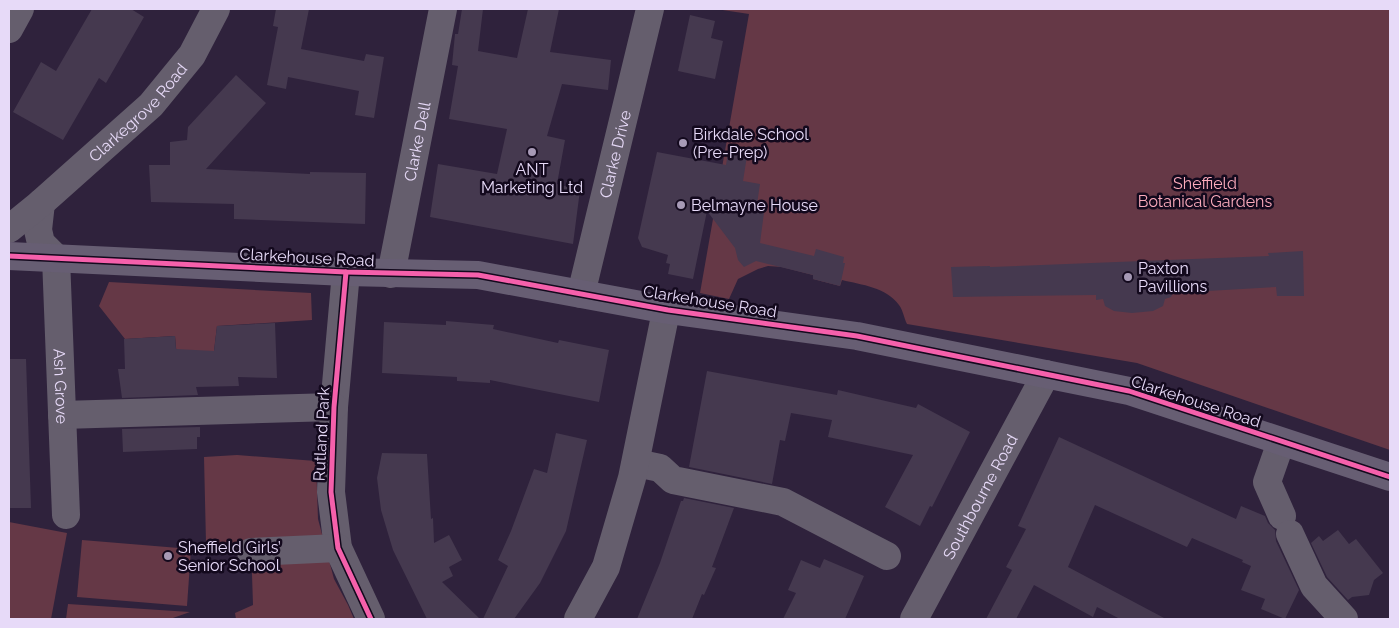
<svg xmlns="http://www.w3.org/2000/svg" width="1399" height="628" font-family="Raleway,sans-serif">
<rect width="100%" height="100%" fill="#2f223c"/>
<g fill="#653846">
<path d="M 716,9 L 1390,9 L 1390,450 L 1137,363 L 907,324 C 904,318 903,310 899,305 C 886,287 862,285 842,280 L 840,286 L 813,279 L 813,275 L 782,267 L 768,266 L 758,269 L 738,279 L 729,299 L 700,293 L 749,14 Z"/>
<polygon points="109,282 311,293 312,320 217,326 214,351 177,358 175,336 125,339 99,306"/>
<polygon points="237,455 316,461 318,519 334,579 348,605 354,619 236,619 235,613 253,605 251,544 206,543 204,457"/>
<polygon points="9,522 67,533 51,619 9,619"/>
<polygon points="82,540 191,549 187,606 77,597"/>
<polygon points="68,604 190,612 170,619 66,619"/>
</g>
<g fill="#45394f">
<polygon points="92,9 131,9 144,17 106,83 99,78 63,140 13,112 41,62 56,71"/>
<polygon points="276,9 309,9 301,49 364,61 366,54 384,57 374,118 355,115 359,91 288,77 286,89 267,85 278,27 273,26"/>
<polygon points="462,9 483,9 478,51 517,58 528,9 559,9 550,52 611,60 608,90 562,84 547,136 565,140 557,184 580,190 573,244 430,217 438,164 497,174 507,129 449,119 458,66 452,65 455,34 458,34"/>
<polygon points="690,15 715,21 711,38 723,41 715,79 678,71"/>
<polygon points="236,75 266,103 206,169 310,174 310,172 366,173 365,224 234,219 234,204 151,202 149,165 170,165 170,142 187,140 188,127"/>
<polygon points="657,152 726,165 728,152 747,156 743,181 760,184 757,204 765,205 760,243 814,256 816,249 844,257 843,263 845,263 840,286 813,279 813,275 756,261 744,267 738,260 735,248 707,211 693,279 668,274 670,264 666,263 668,255 642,247 638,238"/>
<polygon points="1303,251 1304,296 1277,296 1276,287 1173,293 1171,297 1165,299 1163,306 1153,311 1132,313 1114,311 1105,306 1103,299 1096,300 1096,295 953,297 951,267 990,266 990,267 1269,256 1268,253"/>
<polygon points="446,321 494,325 493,329 558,343 559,340 609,350 599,402 490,380 490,383 457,381 457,377 382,373 384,322 446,325"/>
<polygon points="275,323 277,378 238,377 239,386 196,387 198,395 122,398 118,369 125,369 124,339 175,336 176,349 214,351 217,326"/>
<polygon points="9,359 26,359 31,508 9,508"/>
<polygon points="707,371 837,395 838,390 916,408 918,404 970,432 932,507 930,506 920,526 885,507 913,455 828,437 832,420 791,413 785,441 780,440 772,484 689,467"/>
<polygon points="200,427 200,437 197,437 197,449 123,452 122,429"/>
<polygon points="556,433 587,440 566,531 540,583 514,619 483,619 508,566 498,560 511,531 534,469 547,473"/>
<polygon points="1059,437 1236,519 1241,506 1265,516 1268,523 1275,530 1276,541 1299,590 1285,619 1261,609 1265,599 1241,590 1251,566 1242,562 1243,560 1192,538 1187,547 1095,505 1068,567 1166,619 1120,619 1097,607 1093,617 1034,585 1016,619 986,619 1012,570 1006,567 1026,529 1018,526"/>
<polygon points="382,453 427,454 431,519 433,518 434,543 449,535 462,560 449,567 453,576 442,582 480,619 427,619 393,550 381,510 377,478"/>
<polygon points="684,498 734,508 712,567 716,568 704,595 702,594 692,619 637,619 660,563 681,501 683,501"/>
<polygon points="1338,530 1349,544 1356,539 1383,573 1374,580 1369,595 1352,597 1348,600 1327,577 1311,543 1319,536 1323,541"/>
<polygon points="824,559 864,576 845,619 783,619 796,593 788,590 801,560 820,568"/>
</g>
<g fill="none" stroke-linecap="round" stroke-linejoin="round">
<g stroke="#655e6d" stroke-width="28">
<polyline points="9,29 20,9"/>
<path id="s1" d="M 41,203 L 38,230 L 41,243 L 56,258 L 66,515"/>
<path id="s2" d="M 9,229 L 41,203 L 151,105 L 192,55 L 216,9"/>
<polyline points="346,272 334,407 331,492 338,548 371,619"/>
<path id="s3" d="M 391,274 L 443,9"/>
<path id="s4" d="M 581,294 L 650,9"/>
<polyline points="62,415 334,407"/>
<polyline points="1281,442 1267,482 1282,516"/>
<polyline points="636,463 660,468 673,480 783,502 887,556"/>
<polyline points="1290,534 1314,586 1344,619"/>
<polyline points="251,552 338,548"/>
<polyline points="578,619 606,567 632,478 664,321 668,310"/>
<path id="s5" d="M 914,619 L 1046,374"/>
</g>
<polyline stroke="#675e73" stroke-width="28" points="9,256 346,272 478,275 668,310 857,336 1129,391 1390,477"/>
<defs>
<g id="cycleway">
<polyline points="9,256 346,272 478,275 668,310 857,336 1129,391 1390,477"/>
<polyline points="346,272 334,407 331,492 338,548 371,619"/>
</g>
</defs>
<use href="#cycleway" stroke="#13091d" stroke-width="8"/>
<use href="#cycleway" stroke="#f560ab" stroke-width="5"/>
</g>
<g fill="#a79ab6" stroke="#13091d" stroke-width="2">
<circle cx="683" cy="143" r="5"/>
<circle cx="532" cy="152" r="5"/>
<circle cx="681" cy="205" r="5"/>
<circle cx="1128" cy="277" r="5"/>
<circle cx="168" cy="556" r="5"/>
</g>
<g text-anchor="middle" stroke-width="5" stroke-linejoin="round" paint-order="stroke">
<g font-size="16" fill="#e7daf8" stroke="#13091d">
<text dy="6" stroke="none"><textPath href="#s2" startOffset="174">Clarkegrove Road</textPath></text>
<text dy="6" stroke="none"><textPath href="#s3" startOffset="135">Clarke Dell</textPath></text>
<text dy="6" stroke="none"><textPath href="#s4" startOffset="144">Clarke Drive</textPath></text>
<text transform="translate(307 257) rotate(3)" y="6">Clarkehouse Road</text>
<text transform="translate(710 301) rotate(9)" y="6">Clarkehouse Road</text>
<text dy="6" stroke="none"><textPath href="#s1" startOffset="190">Ash Grove</textPath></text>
<text transform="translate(1196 401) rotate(18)" y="6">Clarkehouse Road</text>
<text transform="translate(321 434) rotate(-87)" y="6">Rutland Park</text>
<text dy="6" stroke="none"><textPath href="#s5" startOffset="139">Southbourne Road</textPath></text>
</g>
<g font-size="16" fill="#e7daf8" stroke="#13091d" text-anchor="start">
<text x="693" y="140">Birkdale School<tspan x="693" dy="18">(Pre-Prep)</tspan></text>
<text x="532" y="175" text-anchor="middle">ANT<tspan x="532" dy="18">Marketing Ltd</tspan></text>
<text x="691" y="211">Belmayne House</text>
<text x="1138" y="274">Paxton<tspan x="1138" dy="18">Pavillions</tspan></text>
<text x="178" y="553">Sheffield Girls’<tspan x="178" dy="18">Senior School</tspan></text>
</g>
<g font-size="16" fill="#fcabbc" stroke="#13091d">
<text x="1205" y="189">Sheffield<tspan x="1205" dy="18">Botanical Gardens</tspan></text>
</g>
</g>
<rect width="1399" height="628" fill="none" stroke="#e7daf8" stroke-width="20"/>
</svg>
